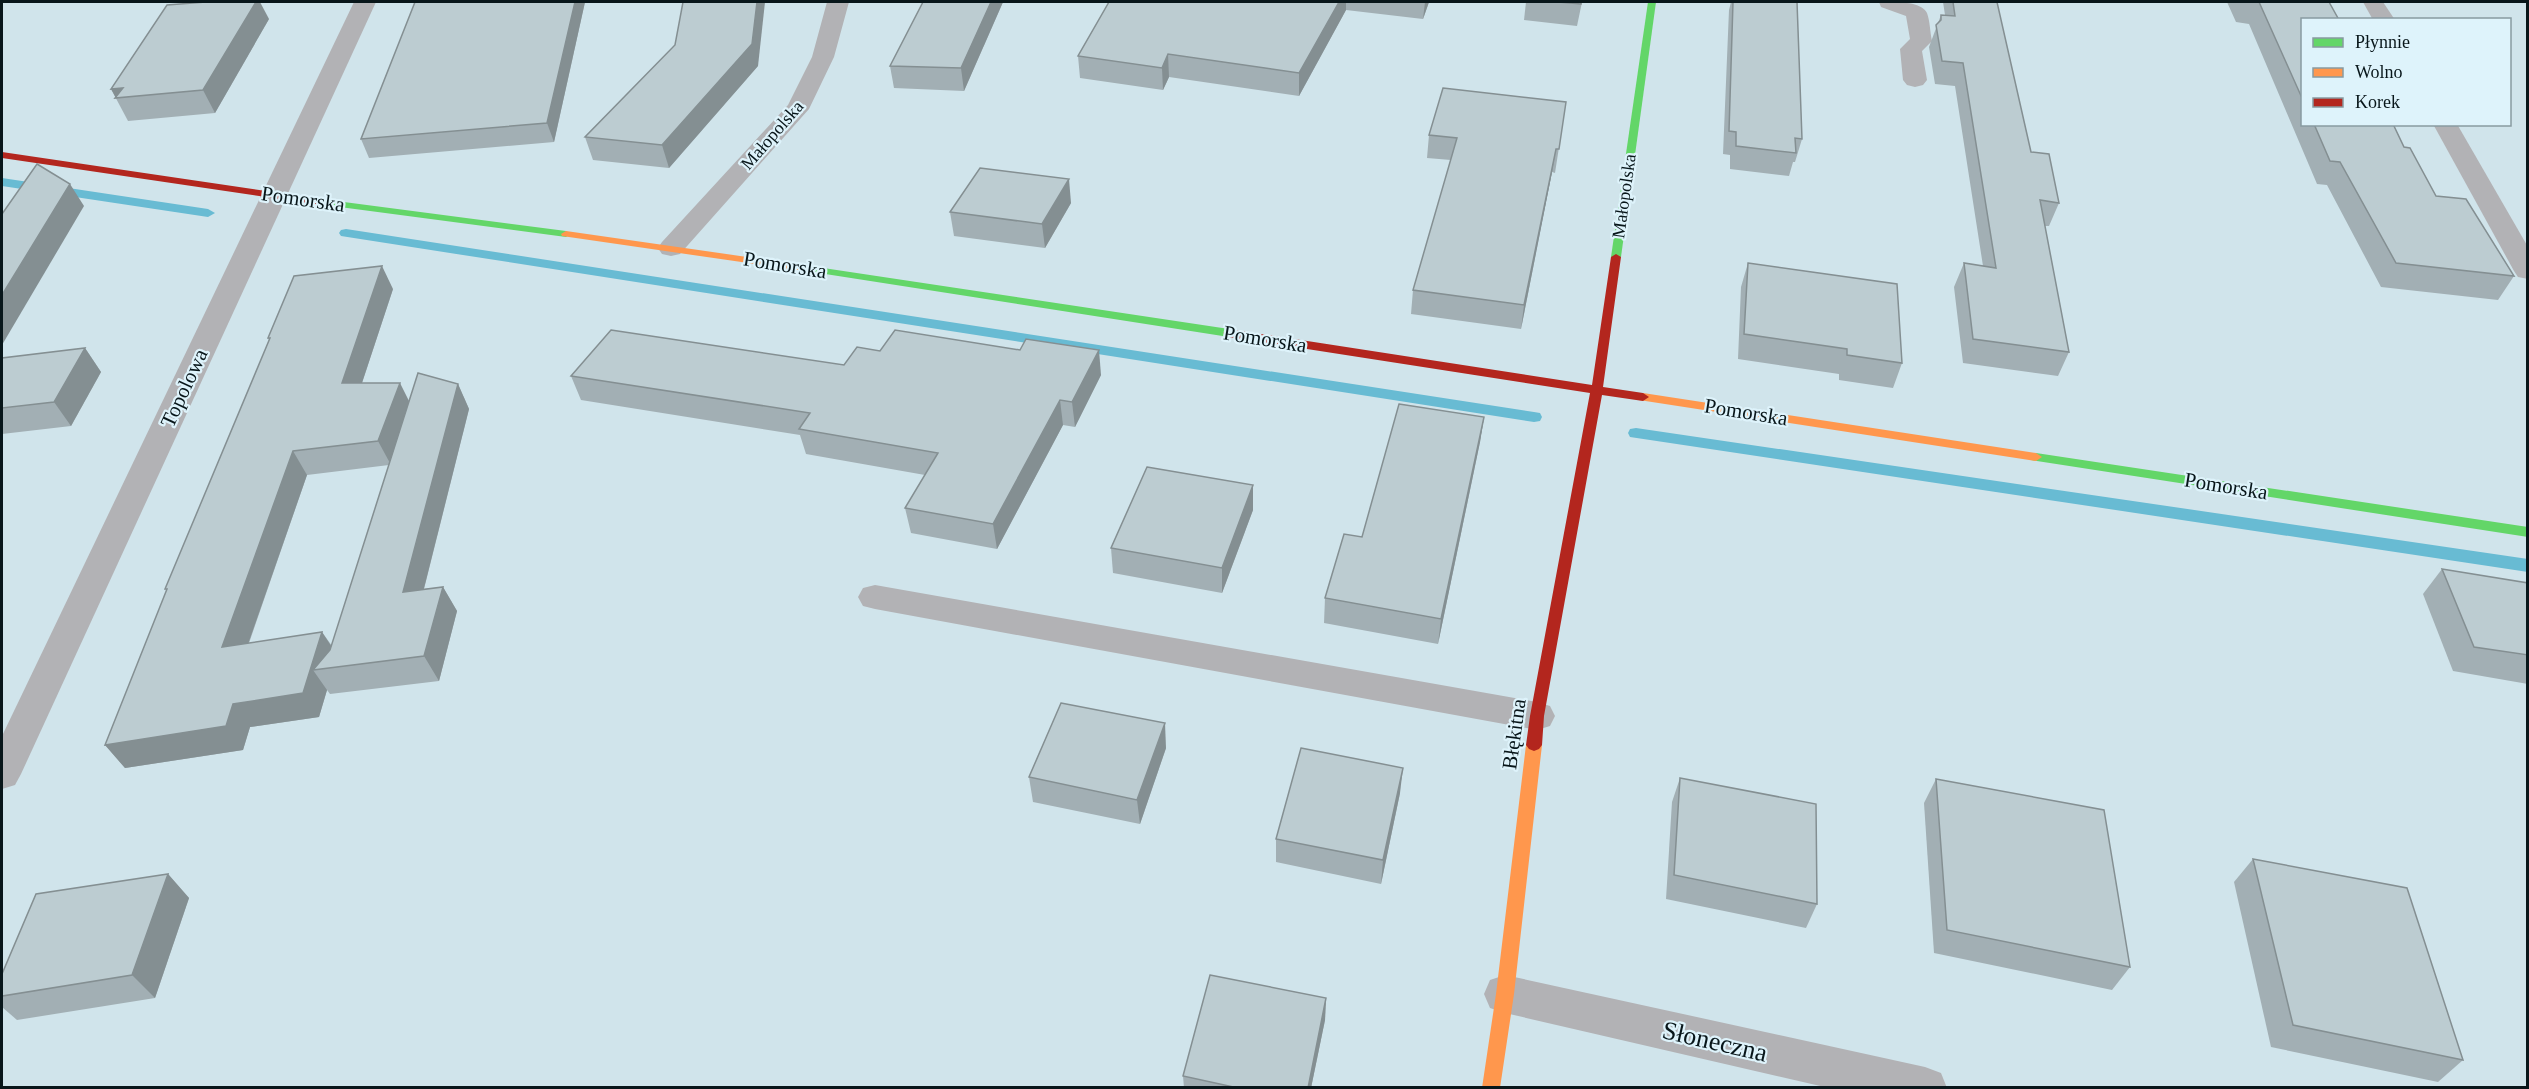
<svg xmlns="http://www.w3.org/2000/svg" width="2529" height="1089" font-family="Georgia,serif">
<rect width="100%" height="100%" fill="#d0e4eb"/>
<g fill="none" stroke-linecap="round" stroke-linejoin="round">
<g fill="#68bbd3" fill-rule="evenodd">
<polygon points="2,178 208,209 215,213 208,217 2,186"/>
<polygon points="346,229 1534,412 1540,413 1542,417 1540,421 1534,422 341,236 339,233 341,230"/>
<polygon points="1636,428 2528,559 2528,572 1630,437 1628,433 1630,429"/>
</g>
<g fill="#b2b2b5" fill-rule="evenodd">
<polygon points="354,2 376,2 21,774 15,785 2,789 2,736"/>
<polygon points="827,2 849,2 834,57 809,109 680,254 671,256 662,254 658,248 662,242 788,105 812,57"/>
<path d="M 1879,2 C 1892,2 1921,0 1927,13 C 1930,21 1930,32 1932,41 L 1922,51 L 1927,80 L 1923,85 L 1915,87 L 1907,85 L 1903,80 L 1900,49 L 1910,39 L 1906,16 L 1881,7 Z"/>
<polygon points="2363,2 2383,2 2395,20 2373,20"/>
<polygon points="2433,124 2457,124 2528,247 2528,279 2518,277 2514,271"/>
<polygon points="875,585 1537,702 1550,706 1555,716 1550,726 1537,730 875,609 863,606 858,597 863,588"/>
<polygon points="1505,975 1925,1067 1941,1073 1947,1088 1829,1088 1505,1013 1490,1008 1484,994 1490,980"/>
</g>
<g fill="#63d668" fill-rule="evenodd">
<polygon points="1648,2 1656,2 1621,257 1616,260 1611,257"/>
<polygon points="321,199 566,231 571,234 566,237 317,204 317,200"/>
<polygon points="810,266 1229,329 1235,333 1229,337 806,271 804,269"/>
<polygon points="2036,453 2528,527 2528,537 2031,460 2030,457 2031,454"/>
</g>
<g fill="#ff974d" fill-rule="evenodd">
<polygon points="566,231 810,266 816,269 810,272 562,236 561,234"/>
<polygon points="1643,393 2036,453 2042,457 2036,461 1639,400 1637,397"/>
<polygon points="1534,739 1539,741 1542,745 1514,994 1500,1088 1482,1088 1496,994 1526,745 1529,741"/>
</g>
<g fill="#b3261e" fill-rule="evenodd">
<polygon points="2,152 321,199 326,202 321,205 2,158"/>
<polygon points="1616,254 1621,257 1603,387 1643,393 1649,397 1643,401 1602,395 1544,716 1542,745 1539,749 1534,751 1529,749 1526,745 1530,716 1590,393 1229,337 1223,333 1229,329 1592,385 1611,257"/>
</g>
</g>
<g fill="#a2afb4" fill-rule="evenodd">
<polygon points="585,2 554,142 369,158 361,139"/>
<polygon points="1003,2 964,91 894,88 890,66"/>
<polygon points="1109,2 1429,2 1423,19 1346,10 1299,96 1169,77 1163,90 1080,78 1078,56"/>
<polygon points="1526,2 1582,2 1577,26 1524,20"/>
<polygon points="1731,2 1797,2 1802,139 1795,162 1793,162 1789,176 1730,169 1730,155 1723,154 1729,10"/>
<polygon points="1943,2 1997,2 2031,152 2059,203 2049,226 2045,226 2069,352 2058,376 1963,363 1954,287 1964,263 1983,266 1955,86 1935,84 1929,47 1941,15 1945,15"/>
<polygon points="2227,2 2329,2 2302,20 2302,124 2393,124 2404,147 2436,196 2514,276 2498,300 2381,287 2327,185 2317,184 2249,24 2236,22"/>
<polygon points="269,19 215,113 128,121 111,89"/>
<polygon points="758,66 669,168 593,160 585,137"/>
<polygon points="1566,102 1555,173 1552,172 1521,329 1411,314 1413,290 1451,160 1427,158 1429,135"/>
<polygon points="1071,203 1045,248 954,236 950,212"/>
<polygon points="1748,263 1902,363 1893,388 1839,380 1839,374 1738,359 1741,287"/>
<path d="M 393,289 L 362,383 L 409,401 L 458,384 L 469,409 L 424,589 L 443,587 L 457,611 L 439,681 L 330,694 L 327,690 L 319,717 L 250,727 L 243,750 L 125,768 L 105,745 L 269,340 L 268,338 ZM 389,465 L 332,646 L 322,632 L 249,643 L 307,475 Z"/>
<polygon points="85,348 101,372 71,426 2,434 2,358"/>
<polygon points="880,351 1101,375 1075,427 1063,425 997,549 911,533 905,508 925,475 806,454 800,435 581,400 571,376 844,365"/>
<polygon points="1484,417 1480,442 1438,644 1324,623 1325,598 1362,537"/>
<polygon points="1253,485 1253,510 1222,593 1113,573 1111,548"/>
<polygon points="2442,569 2528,583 2528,684 2453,671 2423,594"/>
<polygon points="1166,748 1140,824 1033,802 1029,777"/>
<polygon points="1680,778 1817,904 1806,928 1666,899 1672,802"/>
<polygon points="1936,779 2130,967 2112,990 1934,953 1924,803"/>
<polygon points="1400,793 1381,884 1276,862 1276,839"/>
<polygon points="2253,859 2463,1060 2438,1082 2271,1047 2234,882"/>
<polygon points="168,874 189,898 155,998 17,1020 2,1007 2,974"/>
<polygon points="1326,998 1325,1020 1311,1088 1184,1088 1183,1076"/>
</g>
<g fill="#848f92">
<polygon points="256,2 260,2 269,19 215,113 203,90"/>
<polygon points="575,2 585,2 554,142 547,123"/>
<polygon points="757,2 765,2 758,66 669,168 662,145"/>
<polygon points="991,2 1003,2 964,91 961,68"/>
<polygon points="1339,2 1346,2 1346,10 1299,96 1299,73"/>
<polygon points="1425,2 1429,2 1423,19"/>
<polygon points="1168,54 1169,77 1163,90 1162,68"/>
<polygon points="123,88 116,98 111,89"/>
<polygon points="1556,149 1552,172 1521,329 1524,305"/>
<polygon points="1069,179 1071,203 1045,248 1042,224"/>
<polygon points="70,184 84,206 2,345 2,295"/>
<polygon points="382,266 393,289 354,407 342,383"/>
<polygon points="85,348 101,372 71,426 54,402"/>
<polygon points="1099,350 1101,375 1075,427 1072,402"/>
<polygon points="400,383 412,407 391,465 378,441"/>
<polygon points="458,384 469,409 417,616 403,592"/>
<polygon points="1060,400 1063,425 997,549 993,524"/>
<polygon points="1484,417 1480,442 1438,644 1441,619"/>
<polygon points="293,451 307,475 239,670 222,647"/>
<polygon points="1253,485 1253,510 1222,593 1222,568"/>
<polygon points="443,587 457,611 439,681 424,656"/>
<polygon points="322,632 337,655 313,670 327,690 319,717 250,727 243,750 125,768 105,745 233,704"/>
<polygon points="1165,723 1166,748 1140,824 1137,800"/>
<polygon points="1403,768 1400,793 1381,884 1383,860"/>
<polygon points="168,874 189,898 155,998 132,975"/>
<polygon points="1326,998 1325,1020 1311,1088 1308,1088"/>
</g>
<g fill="#bcccd1" stroke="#848f92" stroke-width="1.5">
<polygon points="206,2 256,2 203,90 115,98 123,88 111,89 167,5"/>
<polygon points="415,2 575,2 547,123 361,139"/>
<polygon points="683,2 757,2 752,44 662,145 585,137 675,45"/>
<polygon points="923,2 991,2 961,68 890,66"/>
<polygon points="1109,2 1339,2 1299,73 1168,54 1162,68 1078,56"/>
<polygon points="1558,2 1581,2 1581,4"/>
<polygon points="1733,2 1797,2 1802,139 1795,138 1796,153 1736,146 1736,132 1729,131"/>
<polygon points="1953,2 1997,2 2031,152 2049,154 2059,203 2040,200 2069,352 1973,339 1964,263 1996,268 1963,63 1942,61 1936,25 1941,20 1941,15 1955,16"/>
<polygon points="2258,2 2329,2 2339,20 2302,20 2302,98 2259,2"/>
<polygon points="1443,88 1566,102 1559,149 1556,149 1524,305 1413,290 1457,138 1429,135"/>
<polygon points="2314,124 2393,124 2404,147 2410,148 2436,196 2466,199 2514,276 2396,263 2340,162 2330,161"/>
<polygon points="37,164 70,184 2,295 2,214"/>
<polygon points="980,168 1069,179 1042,224 950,212"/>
<polygon points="1748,263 1897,284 1902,363 1847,355 1847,349 1744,334"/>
<polygon points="382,266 342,383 400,383 378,441 293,451 222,647 322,632 303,693 233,704 226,726 105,745 167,589 165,589 270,338 268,338 294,276"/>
<polygon points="611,330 844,365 857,347 880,351 895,330 1020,350 1026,339 1099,350 1072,402 1060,400 993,524 905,508 938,453 799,429 810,413 571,376"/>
<polygon points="85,348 54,402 2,408 2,358"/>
<polygon points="418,373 458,384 403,592 443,587 424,656 313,670 330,650"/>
<polygon points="1399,404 1484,417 1441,619 1325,598 1344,534 1362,537"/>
<polygon points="1147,467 1253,485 1222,568 1111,548"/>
<polygon points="2442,569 2528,583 2528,655 2474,647"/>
<polygon points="1061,703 1165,723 1137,800 1029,777"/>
<polygon points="1301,748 1403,768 1383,860 1276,839"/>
<polygon points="1680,778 1816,804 1817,904 1674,875"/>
<polygon points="1936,779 2104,810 2130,967 1947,930"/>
<polygon points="2253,859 2407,888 2463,1060 2293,1025"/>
<polygon points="168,874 132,975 2,996 2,974 36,894"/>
<polygon points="1210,975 1326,998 1308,1088 1238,1088 1183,1076"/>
</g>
<g text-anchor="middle" stroke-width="4.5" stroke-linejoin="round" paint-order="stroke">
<g font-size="18" fill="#08161a" stroke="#def3fb">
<text transform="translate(772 135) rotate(-49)" y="6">Małopolska</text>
<text transform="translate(1624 196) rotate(-82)" y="6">Małopolska</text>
</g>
<g font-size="21" fill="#08161a" stroke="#def3fb">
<text transform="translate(303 199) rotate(8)" y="7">Pomorska</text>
<text transform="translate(785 265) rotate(9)" y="7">Pomorska</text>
<text transform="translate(1265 339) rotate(9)" y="7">Pomorska</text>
<text transform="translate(184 388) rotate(-65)" y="7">Topolowa</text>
<text transform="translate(1746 412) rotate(9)" y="7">Pomorska</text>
<text transform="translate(2226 486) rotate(9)" y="7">Pomorska</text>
<text transform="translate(1514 734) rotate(-82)" y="7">Błękitna</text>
</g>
<g font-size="26" fill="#08161a" stroke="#def3fb">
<text transform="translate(1715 1041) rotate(13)" y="9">Słoneczna</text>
</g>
</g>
<rect width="2529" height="1089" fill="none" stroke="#08161a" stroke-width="6"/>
<rect x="2301" y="18" width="210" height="108" fill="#def3fb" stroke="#889ba1" stroke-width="1.5"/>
<rect x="2313" y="38" width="30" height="9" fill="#63d668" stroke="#889ba1" stroke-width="1.5"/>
<text x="2355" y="48" font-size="18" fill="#08161a">Płynnie</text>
<rect x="2313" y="68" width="30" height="9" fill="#ff974d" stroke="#889ba1" stroke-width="1.5"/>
<text x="2355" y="78" font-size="18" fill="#08161a">Wolno</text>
<rect x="2313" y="98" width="30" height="9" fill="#b3261e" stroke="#889ba1" stroke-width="1.5"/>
<text x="2355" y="108" font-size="18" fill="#08161a">Korek</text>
</svg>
